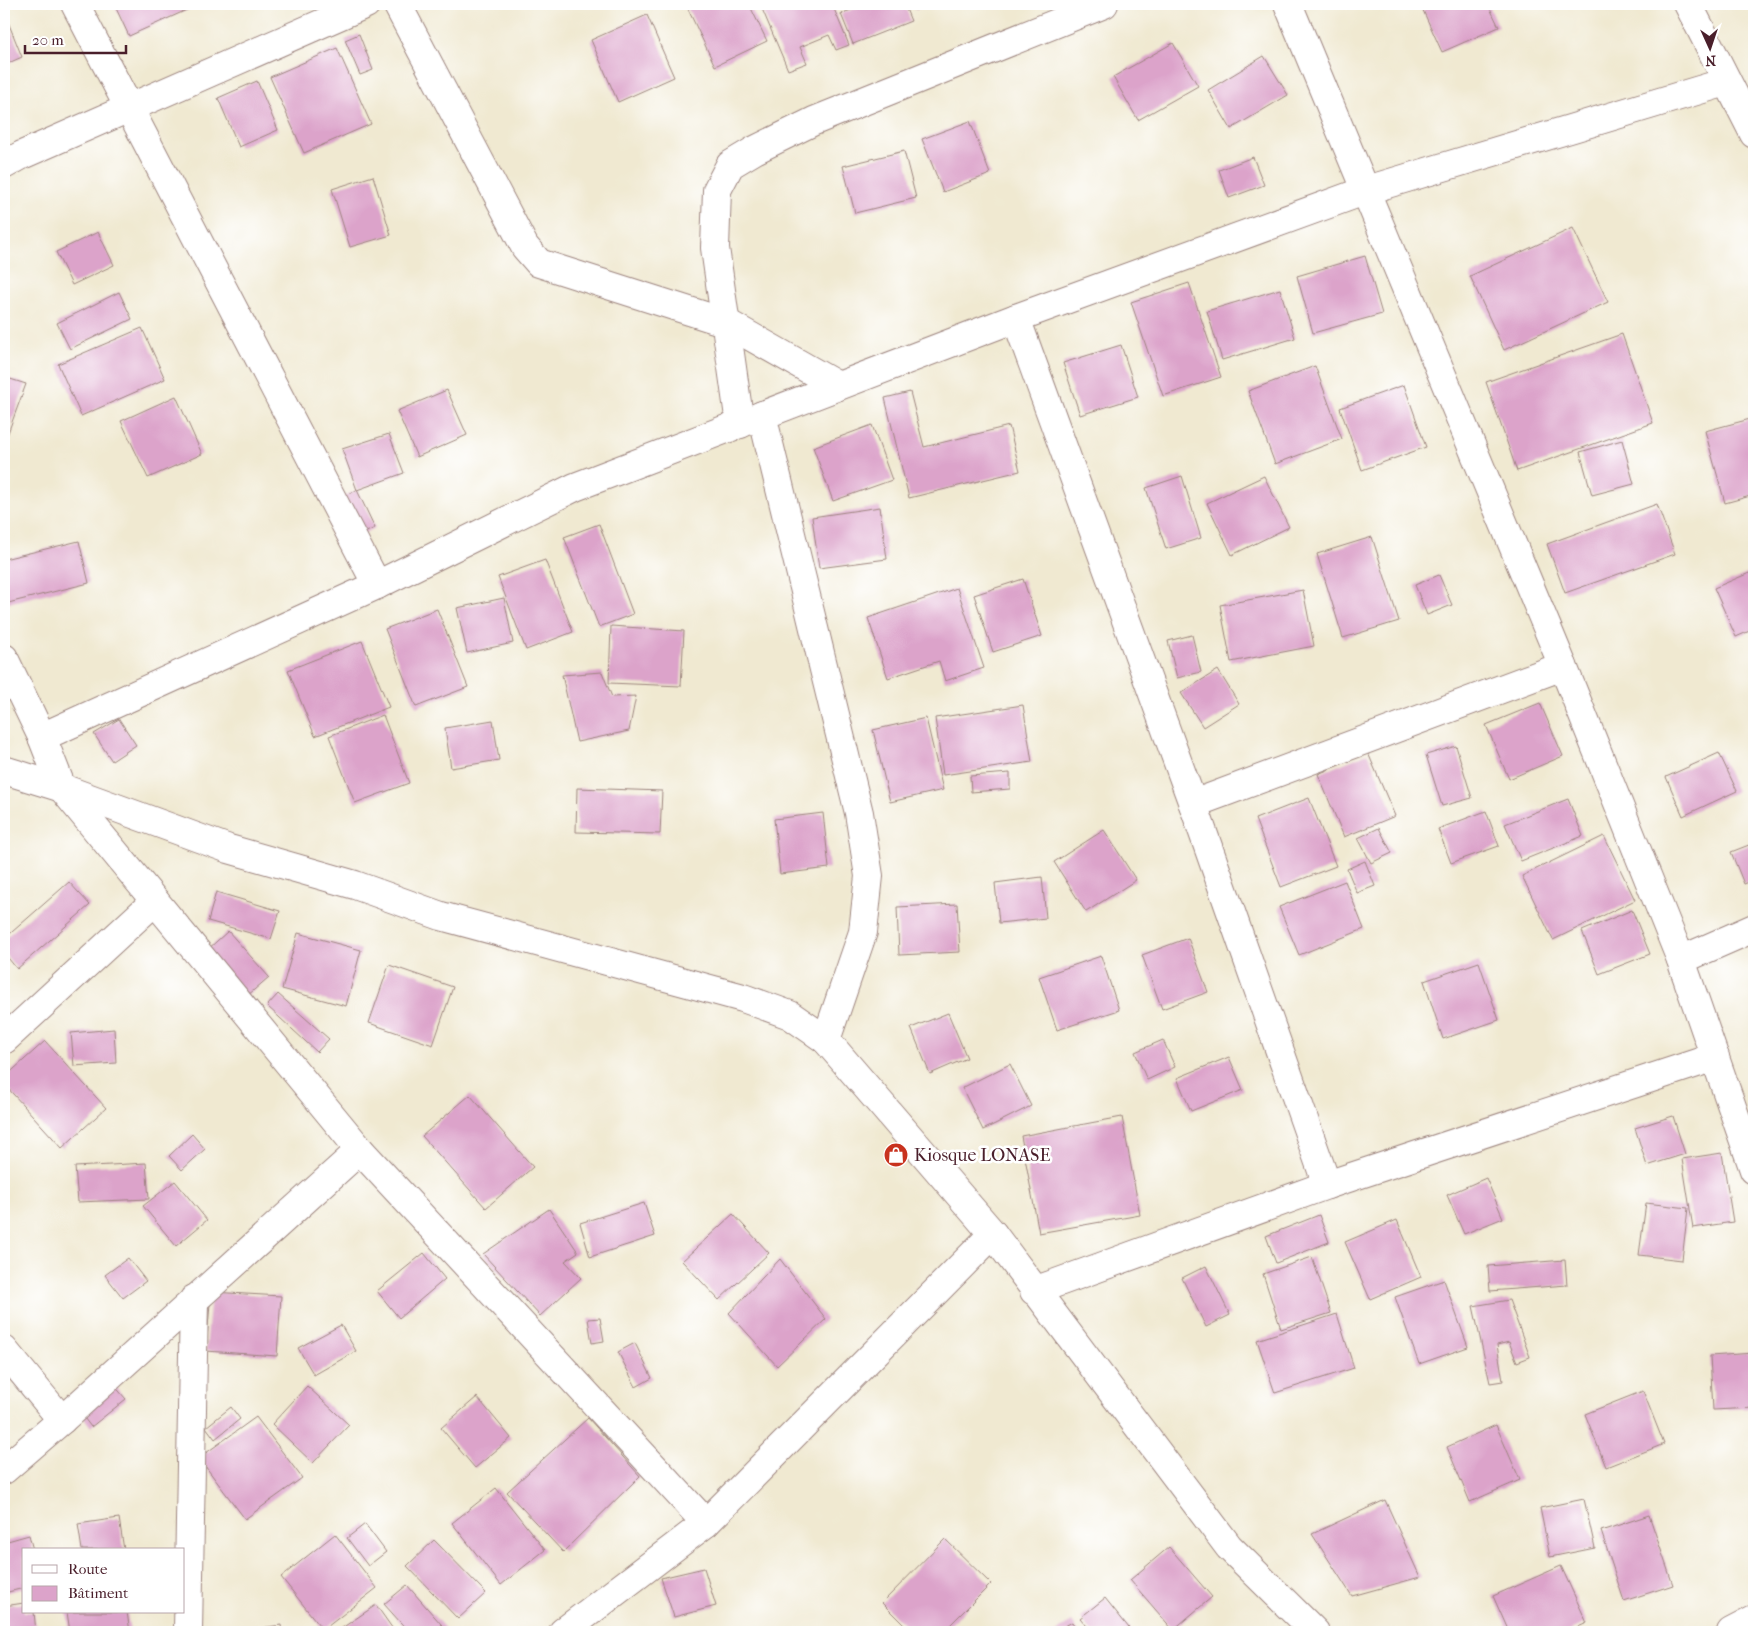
<svg xmlns="http://www.w3.org/2000/svg" width="1758" height="1636" font-family="'IM FELL French Canon',serif">
<rect width="100%" height="100%" fill="#fff"/>
<filter id="ink" filterUnits="userSpaceOnUse"><feTurbulence type="fractalNoise" baseFrequency=".02" numOctaves="2"/><feDisplacementMap in="SourceGraphic" scale="10" xChannelSelector="R" yChannelSelector="G"/><feConvolveMatrix kernelMatrix="1 2 1 2 8 2 1 2 1" color-interpolation-filters="sRGB"/></filter>
<filter id="wash" filterUnits="userSpaceOnUse"><feTurbulence type="fractalNoise" baseFrequency=".0096" numOctaves="4" result="noise"/><feDisplacementMap in="SourceGraphic" scale="20" xChannelSelector="R" yChannelSelector="G"/><feGaussianBlur stdDeviation="1.12" result="paint"/><feColorMatrix in="noise" values="0 0 0 0 0 0 0 0 0 0 0 0 0 0 0 0 0 1.4 0 .05"/><feComposite in="paint" operator="in"/></filter>
<g filter="url(#wash)">
<rect width="100%" height="100%" fill="#f0e9d1"/>
<g id="blocks">
<g fill="#dca3ca">
<polygon points="114,4 200,4 129,36"/>
<polygon points="688,4 749,4 767,41 715,66 686,5"/>
<polygon points="760,4 832,4 849,45 836,50 829,35 800,47 807,63 788,70"/>
<polygon points="865,4 904,4 911,21 853,44 841,14"/>
<polygon points="912,4 929,4 915,10"/>
<polygon points="1425,4 1488,4 1499,27 1442,52 1421,6"/>
<polygon points="4,12 22,57 4,65"/>
<polygon points="647,15 674,77 618,102 591,40"/>
<polygon points="359,34 373,70 360,75 345,40"/>
<polygon points="1173,43 1198,86 1138,120 1113,77"/>
<polygon points="337,48 371,124 304,153 270,77"/>
<polygon points="1264,56 1288,95 1231,129 1208,90"/>
<polygon points="257,81 278,130 239,147 218,98"/>
<polygon points="970,121 990,174 943,192 922,139"/>
<polygon points="904,151 916,198 855,213 843,166"/>
<polygon points="1253,157 1264,185 1229,198 1219,170"/>
<polygon points="373,176 391,235 350,247 332,189"/>
<polygon points="1573,228 1608,302 1504,350 1470,276"/>
<polygon points="98,232 114,265 72,285 56,252"/>
<polygon points="1365,256 1382,314 1313,333 1297,276"/>
<polygon points="1189,283 1221,377 1163,396 1131,302"/>
<polygon points="1280,289 1295,338 1222,360 1207,311"/>
<polygon points="119,292 132,319 70,349 57,323"/>
<polygon points="142,328 165,379 81,416 58,364"/>
<polygon points="1622,334 1653,423 1517,471 1486,382"/>
<polygon points="1121,345 1138,397 1080,415 1063,363"/>
<polygon points="1315,366 1342,439 1275,464 1248,391"/>
<polygon points="4,377 26,384 5,441 4,441"/>
<polygon points="1404,385 1426,447 1362,470 1340,408"/>
<polygon points="447,390 467,435 417,457 397,411"/>
<polygon points="910,392 924,447 1009,426 1020,471 909,498 885,398"/>
<polygon points="176,396 202,454 148,478 121,421"/>
<polygon points="1754,418 1754,495 1725,503 1705,431"/>
<polygon points="872,425 892,480 833,501 813,447"/>
<polygon points="389,434 404,473 357,490 342,449"/>
<polygon points="1622,440 1634,484 1592,495 1580,452"/>
<polygon points="1182,476 1201,538 1166,549 1146,488"/>
<polygon points="1264,476 1289,527 1232,555 1207,503"/>
<polygon points="357,490 375,528 358,536 340,498"/>
<polygon points="1657,504 1675,554 1565,593 1547,544"/>
<polygon points="880,507 887,559 819,568 812,517"/>
<polygon points="599,524 633,614 599,627 564,537"/>
<polygon points="1372,537 1399,621 1343,638 1317,554"/>
<polygon points="79,541 89,583 4,604 4,559"/>
<polygon points="545,560 573,632 526,650 498,577"/>
<polygon points="1754,571 1754,629 1736,637 1714,588"/>
<polygon points="1439,575 1452,605 1427,615 1415,585"/>
<polygon points="1023,579 1042,636 993,652 974,595"/>
<polygon points="957,588 984,668 945,681 939,661 888,678 868,618"/>
<polygon points="1303,590 1314,646 1231,662 1220,605"/>
<polygon points="504,598 513,643 467,653 457,608"/>
<polygon points="437,609 468,687 416,707 385,629"/>
<polygon points="611,626 684,631 681,686 609,683"/>
<polygon points="1192,635 1201,672 1177,678 1168,641"/>
<polygon points="362,641 389,707 315,736 288,670"/>
<polygon points="1218,670 1239,704 1203,727 1181,693"/>
<polygon points="602,672 612,697 636,696 629,731 577,742 562,675"/>
<polygon points="1540,703 1563,756 1509,779 1486,725"/>
<polygon points="1023,705 1032,762 943,775 935,718"/>
<polygon points="383,715 409,783 355,803 329,736"/>
<polygon points="926,718 943,790 890,802 873,730"/>
<polygon points="119,719 136,745 112,761 94,734"/>
<polygon points="493,720 499,760 451,768 445,728"/>
<polygon points="1456,746 1472,798 1442,806 1426,755"/>
<polygon points="1368,753 1395,816 1344,837 1318,774"/>
<polygon points="1719,753 1737,791 1683,816 1666,777"/>
<polygon points="1010,773 1010,789 971,792 970,776"/>
<polygon points="577,788 662,791 660,834 576,832"/>
<polygon points="1309,798 1336,866 1281,887 1255,819"/>
<polygon points="1568,799 1583,836 1521,861 1505,824"/>
<polygon points="1486,811 1499,846 1451,863 1438,829"/>
<polygon points="823,813 829,868 780,874 774,819"/>
<polygon points="1379,828 1392,853 1371,863 1358,838"/>
<polygon points="1104,830 1136,880 1086,912 1054,862"/>
<polygon points="1604,836 1635,900 1553,940 1522,876"/>
<polygon points="1754,843 1754,880 1744,884 1731,852"/>
<polygon points="1365,861 1375,886 1357,893 1347,869"/>
<polygon points="1042,877 1046,918 999,923 995,883"/>
<polygon points="1345,881 1364,929 1299,955 1279,907"/>
<polygon points="69,882 90,905 17,969 4,953 4,939"/>
<polygon points="216,892 280,911 271,939 208,921"/>
<polygon points="957,904 960,952 899,955 897,907"/>
<polygon points="1632,910 1650,954 1599,974 1582,931"/>
<polygon points="228,931 269,977 247,996 206,951"/>
<polygon points="298,933 361,950 346,1006 282,989"/>
<polygon points="1188,938 1208,992 1162,1009 1142,955"/>
<polygon points="1101,956 1119,1010 1057,1030 1039,977"/>
<polygon points="1479,962 1499,1020 1443,1039 1424,981"/>
<polygon points="389,965 453,987 433,1045 369,1023"/>
<polygon points="278,994 329,1039 317,1052 267,1006"/>
<polygon points="948,1013 967,1058 930,1074 911,1028"/>
<polygon points="114,1029 116,1063 74,1066 71,1033"/>
<polygon points="1163,1040 1175,1067 1147,1080 1135,1052"/>
<polygon points="45,1041 106,1108 62,1148 4,1084 4,1078"/>
<polygon points="1229,1057 1243,1090 1191,1111 1177,1078"/>
<polygon points="1010,1064 1031,1106 983,1130 962,1088"/>
<polygon points="470,1095 533,1167 486,1208 422,1136"/>
<polygon points="1673,1116 1685,1154 1647,1166 1635,1128"/>
<polygon points="1122,1117 1140,1215 1039,1233 1021,1136"/>
<polygon points="192,1134 205,1149 182,1170 169,1156"/>
<polygon points="1722,1153 1733,1222 1693,1228 1682,1159"/>
<polygon points="146,1163 149,1199 78,1202 75,1167"/>
<polygon points="1486,1178 1503,1218 1464,1234 1447,1195"/>
<polygon points="175,1181 207,1220 176,1246 143,1206"/>
<polygon points="644,1203 655,1236 590,1257 580,1223"/>
<polygon points="1646,1203 1688,1208 1682,1260 1639,1255"/>
<polygon points="549,1209 578,1252 565,1261 581,1278 540,1316 483,1254"/>
<polygon points="733,1214 769,1253 719,1300 682,1261"/>
<polygon points="1319,1215 1329,1242 1276,1263 1266,1236"/>
<polygon points="1397,1220 1421,1277 1370,1299 1345,1242"/>
<polygon points="424,1253 445,1279 399,1318 377,1291"/>
<polygon points="1312,1257 1331,1313 1281,1329 1263,1274"/>
<polygon points="128,1258 146,1281 123,1298 105,1275"/>
<polygon points="780,1259 826,1319 777,1366 729,1313"/>
<polygon points="1565,1260 1567,1285 1490,1291 1488,1266"/>
<polygon points="1206,1266 1230,1315 1206,1327 1182,1278"/>
<polygon points="1444,1280 1468,1347 1419,1364 1395,1297"/>
<polygon points="211,1292 281,1296 277,1356 206,1351"/>
<polygon points="1509,1300 1530,1357 1517,1362 1509,1342 1497,1345 1503,1381 1490,1383 1473,1306"/>
<polygon points="1337,1314 1354,1368 1275,1393 1257,1340"/>
<polygon points="600,1318 604,1341 592,1343 588,1319"/>
<polygon points="341,1325 356,1351 314,1375 298,1348"/>
<polygon points="635,1343 652,1378 636,1387 618,1352"/>
<polygon points="1754,1353 1754,1408 1713,1410 1710,1356"/>
<polygon points="112,1383 126,1399 91,1427 78,1410"/>
<polygon points="307,1386 349,1425 313,1463 272,1424"/>
<polygon points="1643,1391 1664,1444 1606,1467 1585,1414"/>
<polygon points="477,1397 511,1438 475,1468 441,1428"/>
<polygon points="231,1407 240,1419 215,1439 206,1427"/>
<polygon points="256,1417 302,1478 245,1519 199,1458"/>
<polygon points="588,1418 640,1476 563,1552 507,1492"/>
<polygon points="1496,1425 1520,1480 1470,1502 1447,1447"/>
<polygon points="496,1488 545,1550 501,1585 452,1523"/>
<polygon points="1584,1499 1595,1548 1550,1557 1540,1508"/>
<polygon points="1385,1500 1420,1577 1352,1596 1312,1534"/>
<polygon points="1649,1515 1673,1585 1624,1601 1601,1531"/>
<polygon points="119,1518 124,1550 82,1550 78,1524"/>
<polygon points="365,1524 386,1552 368,1566 347,1538"/>
<polygon points="335,1534 377,1588 323,1630 281,1577"/>
<polygon points="29,1535 33,1550 24,1550 24,1588 4,1593 4,1542"/>
<polygon points="945,1539 991,1584 943,1632 911,1632 882,1603"/>
<polygon points="434,1540 486,1593 458,1619 407,1566"/>
<polygon points="1169,1547 1212,1597 1173,1630 1130,1580"/>
<polygon points="1561,1566 1587,1623 1567,1632 1509,1632 1493,1596"/>
<polygon points="704,1568 716,1606 674,1617 661,1578"/>
<polygon points="407,1585 448,1632 409,1632 384,1604"/>
<polygon points="1105,1598 1129,1628 1132,1632 1092,1632 1080,1618"/>
<polygon points="24,1603 24,1612 34,1612 36,1632 4,1632 4,1606"/>
<polygon points="376,1605 395,1632 341,1632 339,1630"/>
<polygon points="67,1612 127,1612 130,1632 70,1632"/>
<polygon points="1072,1622 1079,1632 1055,1632"/>
<polygon points="281,1625 282,1632 241,1632 241,1631"/>
</g>
</g>
</g>
<g filter="url(#ink)">
<use href="#blocks" fill-opacity="0" stroke="#9d847e" stroke-width="1"/>
<g fill="none" stroke-linecap="round" stroke-linejoin="round">
<defs>
<g id="street">
<polyline points="75,4 377,585"/>
<polyline points="397,4 525,247 539,263 727,323 838,386"/>
<polyline points="1288,4 1563,666 1681,960 1754,1170"/>
<polyline points="4,165 22,155 366,4"/>
<polyline points="1016,318 1193,804 1327,1185"/>
<polyline points="762,415 859,813 869,876 863,932 826,1040"/>
<polyline points="740,424 715,248 717,190 730,165 755,150 814,121 1104,4"/>
<polyline points="4,658 42,737 62,788 360,1150 62,1420 4,1470"/>
<polyline points="42,737 377,585 575,487 1016,318 1367,190 1726,82"/>
<polyline points="1193,804 1563,666"/>
<polyline points="1681,960 1754,928"/>
<polyline points="4,1040 155,901"/>
<polyline points="360,1150 706,1523 993,1234"/>
<polyline points="1034,1291 1327,1185 1715,1057"/>
<polyline points="4,1350 62,1420"/>
<polyline points="188,1632 194,1299"/>
<polyline points="563,1632 706,1523"/>
<polyline points="1731,1632 1754,1620"/>
</g>
<g id="secondary">
<polyline points="1688,4 1754,134"/>
<polyline points="4,770 62,788 229,849 355,885 441,916 743,998 790,1015 826,1040 993,1234 1229,1547 1315,1632"/>
</g>
</defs>
<use href="#street" stroke="#9d847e" stroke-width="30"/>
<use href="#secondary" stroke="#9d847e" stroke-width="30"/>
<use href="#street" stroke="#fff" stroke-width="28"/>
<use href="#secondary" stroke="#fff" stroke-width="28"/>
</g>
</g>
<defs>
<symbol id="shop-disc" viewBox="-11 -11 22 22"><circle r="9.5" fill="#c8321e" stroke="#fff"/><path d="M-5-2.5h2.3a2.7 3.5 0 0 1 5.4 0H5L5.5 6h-11ZM-1.5-2.5h3a1.5 2.3 0 0 0-3 0Z" fill="#fff"/></symbol>
</defs>
<g fill-rule="evenodd">
<use href="#shop-disc" x="882" y="1141" width="28" height="28"/>
</g>
<g text-anchor="middle" stroke-width="5" stroke-linejoin="round" paint-order="stroke">
<g font-size="18" fill="#4a1f2b" stroke="#fff" text-anchor="start">
<text x="914" y="1161">Kiosque LONASE</text>
</g>
</g>
<rect width="1758" height="1636" fill="none" stroke="#fff" stroke-width="20"/>
<rect x="22" y="1548" width="162" height="65" fill="#ffffff" stroke="#b7a5aa"/>
<rect x="32" y="1565" width="25" height="8" fill="#ffffff" stroke="#b7a5aa"/>
<text x="68" y="1574" font-size="15" fill="#4a1f2b">Route</text>
<rect x="32" y="1586" width="25" height="15" fill="#dca3ca" stroke="#b7a5aa"/>
<text x="68" y="1598" font-size="15" fill="#4a1f2b">Bâtiment</text>
<g transform="translate(1710 48) rotate(177)" stroke="#ffffff" stroke-width="4" paint-order="stroke">
<path d="M0-4L9 19L0 12L-9 19Z" fill="#4a1f2b"/>
<text y="-8" font-size="14" font-weight="bold" text-anchor="middle" fill="#4a1f2b">N</text>
</g>
<path d="M25 45v8h101v-8" fill="none" stroke="#4a1f2b" stroke-width="2.5"/>
<text x="32" y="45" font-size="15" fill="#4a1f2b" stroke="#ffffff" stroke-width="4" paint-order="stroke">20 m</text>
</svg>
